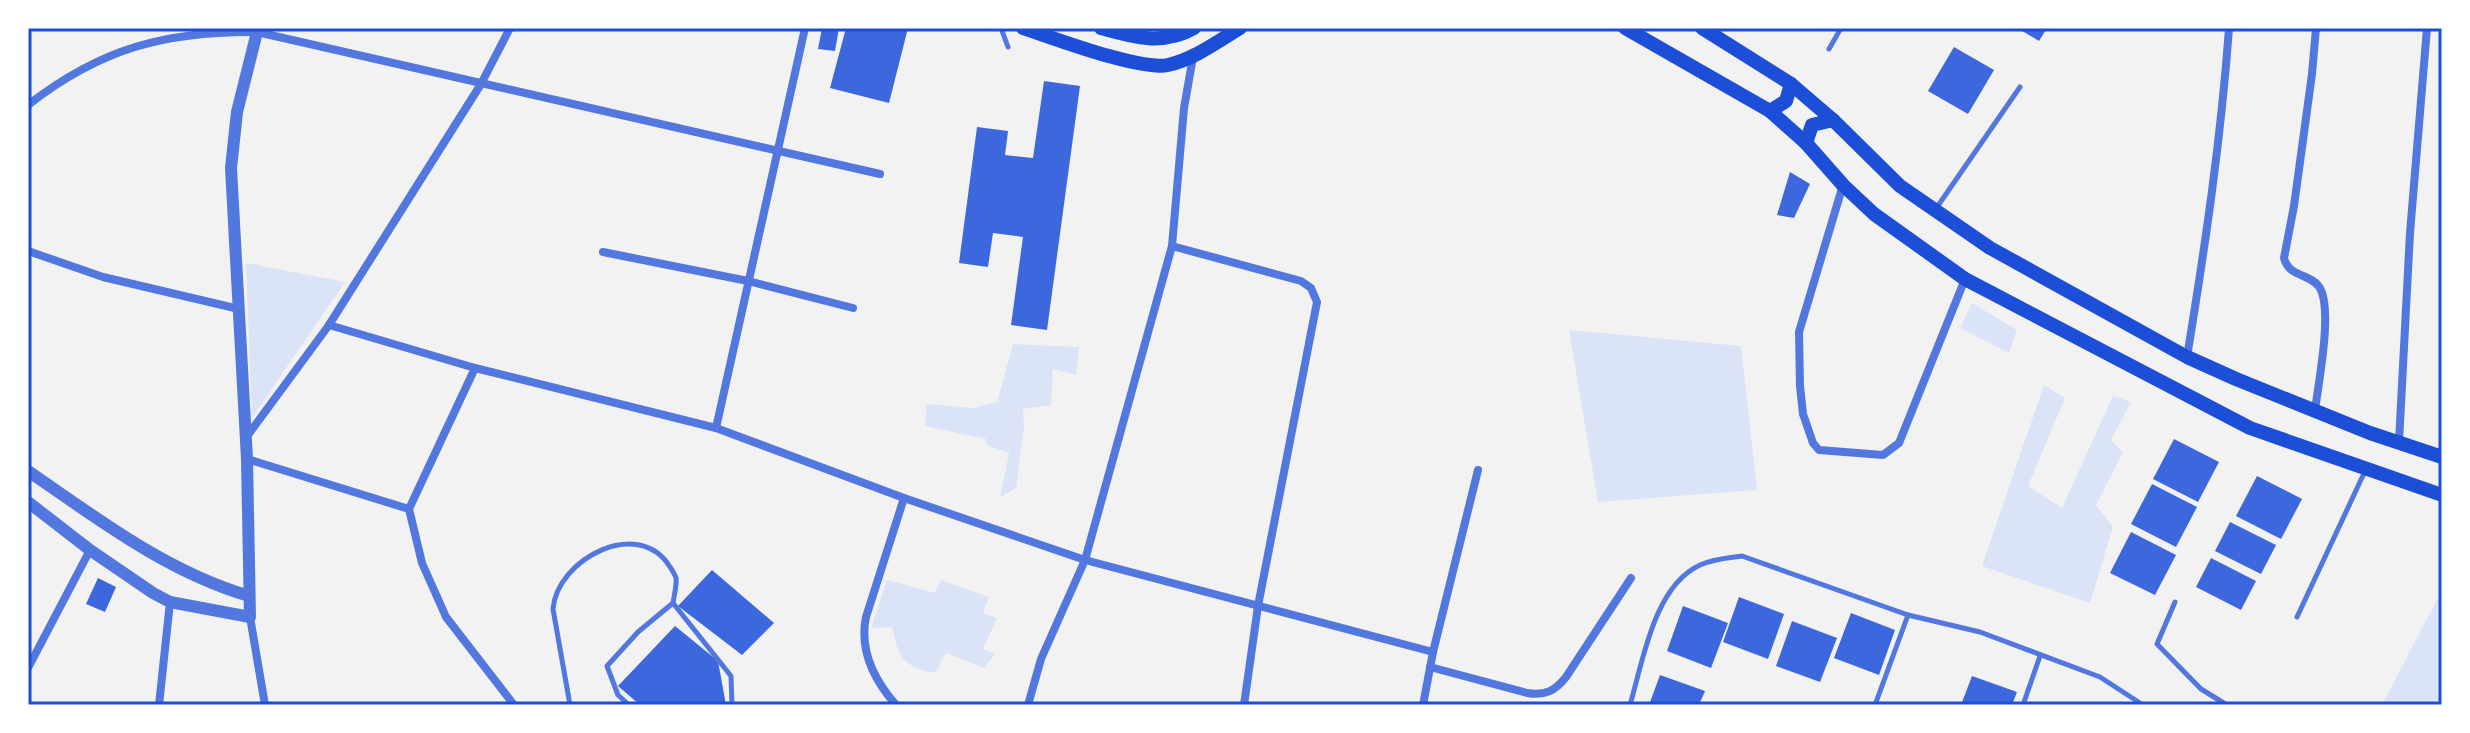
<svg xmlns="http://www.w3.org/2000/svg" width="2470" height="733" font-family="'DejaVu Sans',sans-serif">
<rect width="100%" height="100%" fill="#f2f2f2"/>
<g fill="#dbe4f7">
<polygon points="246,263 345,282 252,418"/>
<polygon points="1972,303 2017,330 2009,353 1960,328"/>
<polygon points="1569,330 1741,346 1757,490 1598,502"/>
<polygon points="1013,344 1079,347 1076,375 1053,369 1051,405 1023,409 1024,428 1016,488 1000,497 1009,453 986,445 986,439 925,426 927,404 973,408 997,402"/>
<polygon points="2044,385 2065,398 2028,486 2062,508 2113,396 2131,402 2111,440 2123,452 2096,505 2113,527 2090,603 1982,566"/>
<path d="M 887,580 L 935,593 L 941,580 L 989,597 L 983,613 L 997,618 L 983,649 L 995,654 L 984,668 L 946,653 L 935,673 C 903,667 898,657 892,627 L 871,628 Z"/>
<polygon points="2442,590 2442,705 2382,705"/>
</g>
<g fill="#3d67dc">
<polygon points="822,28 839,28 835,51 818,49"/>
<polygon points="846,28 908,28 889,103 830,88"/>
<polygon points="2017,28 2047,28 2039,41"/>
<polygon points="1954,47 1994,70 1968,114 1928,91"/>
<polygon points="1044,81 1080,86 1047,330 1011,325 1023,237 993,233 988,267 959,263 977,127 1008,131 1005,155 1033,158"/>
<polygon points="1790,172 1810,184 1794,218 1777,215"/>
<polygon points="2174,439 2219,462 2198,502 2153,479"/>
<polygon points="2257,476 2302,499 2281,539 2236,516"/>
<polygon points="2152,484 2197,507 2176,547 2131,524"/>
<polygon points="2230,522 2276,545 2261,574 2215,551"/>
<polygon points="2131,532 2176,555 2155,595 2110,573"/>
<polygon points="2211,558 2256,581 2241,610 2196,587"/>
<polygon points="712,570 774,623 742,655 678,606"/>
<polygon points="98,578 116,587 105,612 86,604"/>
<polygon points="1739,597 1784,614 1768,659 1723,642"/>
<polygon points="1683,606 1728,623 1711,668 1667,651"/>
<polygon points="1851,613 1895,630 1879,675 1834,658"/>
<polygon points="1792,621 1837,638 1820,682 1776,666"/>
<polygon points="675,626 718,661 726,705 640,705 618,686"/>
<polygon points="1660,675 1705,691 1699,705 1649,705"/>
<polygon points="1972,676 2017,692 2012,705 1961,705"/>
</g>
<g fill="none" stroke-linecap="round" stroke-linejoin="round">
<g stroke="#5277de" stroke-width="5">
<polyline points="1001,28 1008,47"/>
<polyline points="1829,49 1841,28"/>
<polyline points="1935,210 2020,87"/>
<polyline points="2175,602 2157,644 2201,689 2227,705"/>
<polyline points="673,603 731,676 732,705"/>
<polyline points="2297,617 2366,469"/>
<path d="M 570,705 L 553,609 C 557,559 639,516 670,567 C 671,568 676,577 676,578 C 677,585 674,596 673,603 L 638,632 L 607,666 L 618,695 L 629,705"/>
<path d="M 1630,705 C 1643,661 1654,586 1700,565 C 1713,559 1728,558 1742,556 L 1908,615 L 1980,632 L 2100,677 L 2143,705"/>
<polyline points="1875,705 1908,615"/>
<polyline points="2023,705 2040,656"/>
</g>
<g stroke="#5277de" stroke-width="8">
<path d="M 28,105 C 101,48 166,31 257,32 L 880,174"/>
<polyline points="1843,185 1799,332 1800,386 1803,414 1813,443 1819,450 1883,455 1899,443 1965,279"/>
<polyline points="1172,246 1301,281 1311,288 1317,302 1258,606 1244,705"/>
<polyline points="28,251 103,277 239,309"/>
<polyline points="603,252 748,281 853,308"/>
<polyline points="329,325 475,368 716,428 904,498 1085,560 1433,652"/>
<path d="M 2187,357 C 2205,247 2221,139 2229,28"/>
<polyline points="475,368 409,509 422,563 446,617 514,705"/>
<path d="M 2315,411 C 2318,384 2333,311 2320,288 C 2311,273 2289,278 2284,258 L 2294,206 L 2312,74 L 2316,28"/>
<polyline points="716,428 805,28"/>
<polyline points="245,439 329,325 481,84 510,28"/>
<polyline points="2399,442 2410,233 2427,28"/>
<polyline points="247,459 409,509"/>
<polyline points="250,617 265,705"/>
<path d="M 1430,667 L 1527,693 C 1545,696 1555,691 1566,677 L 1631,578"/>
<polyline points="28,668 90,550"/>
<polyline points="159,705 170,602"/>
<path d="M 896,705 C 874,680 859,651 866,617 L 904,498"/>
<polyline points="1028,705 1041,659 1085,560 1172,246 1184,108 1193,57"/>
<polyline points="1423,705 1433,652 1478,470"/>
</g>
<g stroke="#5277de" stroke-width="12">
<path d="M 28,471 C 98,519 167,572 249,596"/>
<polyline points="28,502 90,550 153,593 170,602 250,617 247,459 231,168 237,112 258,28"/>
</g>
<g stroke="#1d4ed8" stroke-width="14">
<path d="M 1023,28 C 1054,38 1140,71 1168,65 C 1194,59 1217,42 1240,28"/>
<path d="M 1101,28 C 1133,37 1163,46 1194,28"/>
<polyline points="1625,28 1770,111 1806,143 1843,185 1874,214 1965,279 2250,428 2442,495"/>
<polyline points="1702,28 1791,84 1833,120 1900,186 1990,248 2187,357 2236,379 2370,433 2442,457"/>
<polyline points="1770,111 1786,101 1791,84"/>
<polyline points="1806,143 1812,125 1833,120"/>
</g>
</g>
<rect width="2470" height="733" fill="none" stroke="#ffffff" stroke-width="60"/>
<rect x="30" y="30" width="2410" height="673" fill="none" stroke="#1d4ed8" stroke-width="3"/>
</svg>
